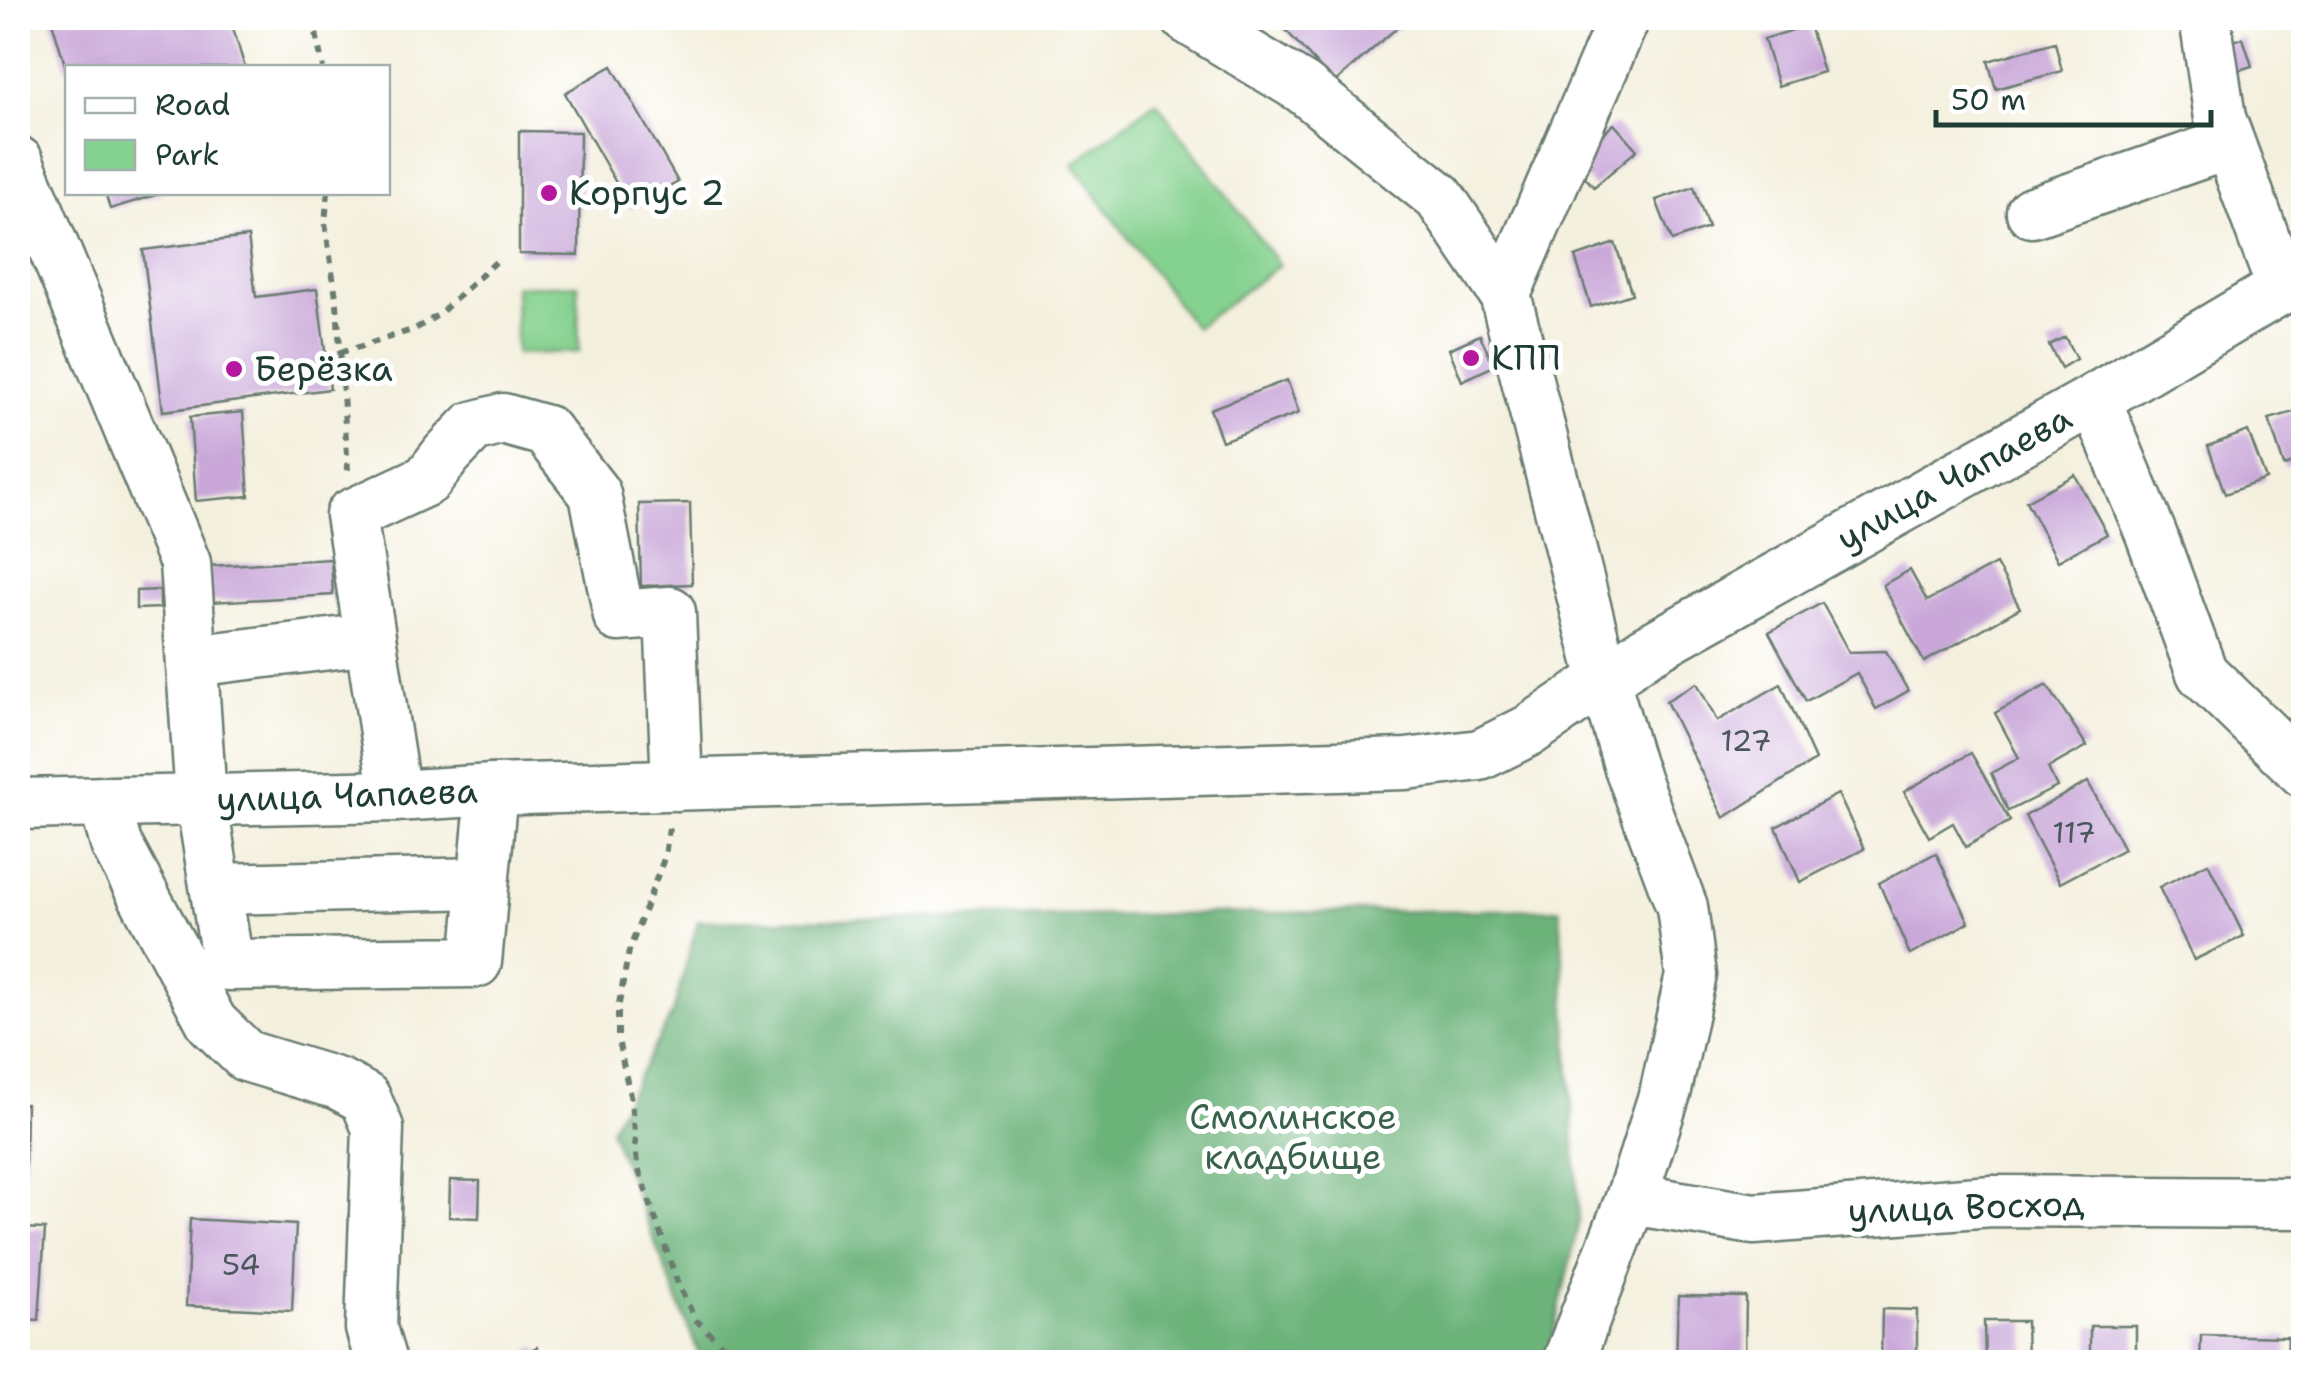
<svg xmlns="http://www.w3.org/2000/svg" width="2321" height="1380" font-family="'Shantell Sans',sans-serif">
<rect width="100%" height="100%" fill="#fff"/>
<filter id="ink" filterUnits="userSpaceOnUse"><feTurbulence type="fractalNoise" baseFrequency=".01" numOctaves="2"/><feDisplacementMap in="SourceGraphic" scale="20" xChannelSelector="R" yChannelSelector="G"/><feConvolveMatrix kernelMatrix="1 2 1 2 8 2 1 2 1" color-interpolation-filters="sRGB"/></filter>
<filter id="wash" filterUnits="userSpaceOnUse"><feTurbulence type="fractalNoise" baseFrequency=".0048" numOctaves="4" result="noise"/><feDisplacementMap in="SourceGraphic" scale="40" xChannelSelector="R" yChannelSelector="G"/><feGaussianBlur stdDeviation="2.25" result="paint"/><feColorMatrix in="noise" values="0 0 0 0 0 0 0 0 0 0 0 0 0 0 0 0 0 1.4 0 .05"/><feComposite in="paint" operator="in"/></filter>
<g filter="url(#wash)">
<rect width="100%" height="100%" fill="#f4f0de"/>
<g fill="#85d18f" stroke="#528762" stroke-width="2.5">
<polygon points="1156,101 1279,265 1195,328 1073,164"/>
<polygon points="578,284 579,352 516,354 515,286"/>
</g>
<polygon fill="#6cb37a" stroke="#467857" stroke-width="2.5" points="1560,909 1579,1222 1547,1362 702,1362 610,1129 673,1012 698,921"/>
<g id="blocks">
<g fill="#c9a7d9">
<polygon points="51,18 230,18 245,68 66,68"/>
<polygon points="1227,18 1276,18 1252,42"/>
<polygon points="1296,18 1408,18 1334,83 1284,28"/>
<polygon points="1809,25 1823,72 1778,86 1764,39"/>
<polygon points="2243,38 2252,66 2226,74 2217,46"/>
<polygon points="2055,42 2062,71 1996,89 1988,61"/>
<polygon points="612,66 678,182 631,209 565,93"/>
<polygon points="1614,124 1637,150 1594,187 1571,162"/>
<polygon points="519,131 580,132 579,255 519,254"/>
<polygon points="1694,187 1708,228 1672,241 1656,200"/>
<polygon points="105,192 162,192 162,193 110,209"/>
<polygon points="248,237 256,297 317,289 330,389 163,411 143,250"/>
<polygon points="1615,243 1632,294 1591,307 1575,257"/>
<polygon points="1480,335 1494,366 1462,381 1449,349"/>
<polygon points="2065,337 2076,359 2061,368 2049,345"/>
<polygon points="1287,380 1299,413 1222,441 1210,409"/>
<polygon points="2304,409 2304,460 2284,466 2269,419"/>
<polygon points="243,412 249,496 196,501 190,417"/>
<polygon points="2248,431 2266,479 2225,494 2208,446"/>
<polygon points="2075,475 2107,534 2058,561 2026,501"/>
<polygon points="690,503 692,584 641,586 639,504"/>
<polygon points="331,559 333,595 211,602 209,566"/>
<polygon points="1996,564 2020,608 1924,662 1883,585 1910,570 1927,601"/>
<polygon points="160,590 160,608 136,609 136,591"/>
<polygon points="1822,603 1849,652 1886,651 1908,691 1876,709 1857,673 1806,701 1769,632"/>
<polygon points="1697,683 1717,721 1781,684 1815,760 1724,818 1666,701"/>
<polygon points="2047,685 2087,746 2048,768 2057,787 2008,811 1991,773 2019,758 1995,713"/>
<polygon points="1971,753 2010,821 1966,847 1953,823 1929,837 1904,792"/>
<polygon points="2088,782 2124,849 2060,883 2025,816"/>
<polygon points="1838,794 1864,849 1800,882 1776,827"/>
<polygon points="1936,853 1969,922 1910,955 1879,883"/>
<polygon points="2208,863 2244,936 2194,960 2159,887"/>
<polygon points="18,1104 26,1104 25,1171 18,1171"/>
<polygon points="450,1180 480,1181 479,1218 449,1217"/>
<polygon points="190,1219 296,1225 292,1311 186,1306"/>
<polygon points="18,1228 45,1229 39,1320 18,1319"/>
<polygon points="1678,1296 1746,1297 1745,1362 1676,1362"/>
<polygon points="1882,1309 1917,1310 1917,1362 1881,1362"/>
<polygon points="1984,1321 2026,1321 2027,1362 1985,1362"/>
<rect x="2090" y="1326" width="46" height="36"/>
<polygon points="2201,1335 2288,1337 2287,1362 2200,1362"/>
<polygon points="537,1347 545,1362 508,1362"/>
</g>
</g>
</g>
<g filter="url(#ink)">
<use href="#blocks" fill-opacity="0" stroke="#6a7c70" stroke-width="2.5"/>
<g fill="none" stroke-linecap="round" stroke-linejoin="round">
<defs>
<g id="minor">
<polyline points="1187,18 1303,88 1439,197 1505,294"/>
<polyline points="2205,18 2220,118 2282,287"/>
<polyline points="18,162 185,563 201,799 228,965 476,962 492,790"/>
<polyline points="2032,212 2228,144"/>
<polyline points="2095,399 2151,534 2202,673 2304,772"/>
<polyline points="192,661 370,639"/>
<polyline points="395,796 351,515 427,480 447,454 473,427 503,419 546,431 595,494 619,616 670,612 677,785"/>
<polyline points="104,802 116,844 212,1023 246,1056 339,1084 365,1098 378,1128 371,1328 381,1362"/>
<polyline points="18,804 395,796 492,790 1406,764 1480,755 1530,730 1646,651 2095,399 2304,275"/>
<polyline points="216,889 483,883"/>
<polyline points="1631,1199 1754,1219 1992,1201 2304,1203"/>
<polyline points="1568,1362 1631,1199 1666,1090 1691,975 1682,907 1629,765 1604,680 1505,294 1624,18"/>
</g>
</defs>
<use href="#minor" stroke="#6a7c70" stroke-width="55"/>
<g stroke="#6a7c70" stroke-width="6" stroke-dasharray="8 8" stroke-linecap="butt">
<polyline points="313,18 323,68"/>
<polyline points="328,192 325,222 337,304 348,470"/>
<polyline points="340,353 415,329 438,315 498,260"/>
<polyline points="669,828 665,856 629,951 618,1009 618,1040 631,1100 637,1165 679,1287 696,1320 740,1362"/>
</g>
<use href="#minor" stroke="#fff" stroke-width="50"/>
</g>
</g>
<g fill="#b5179e" stroke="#fff" stroke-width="4">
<circle cx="549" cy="193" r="10"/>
<circle cx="1471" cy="358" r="10"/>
<circle cx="234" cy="369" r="10"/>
</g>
<g text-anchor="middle" stroke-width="10" stroke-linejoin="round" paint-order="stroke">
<g font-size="30" fill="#4a585d">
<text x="1746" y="751">127</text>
<text x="2074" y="843">117</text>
<text x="241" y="1275">54</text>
</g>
<g font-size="35" fill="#1f3d34" stroke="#fff" text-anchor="start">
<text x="569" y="205">Корпус 2</text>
<text x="1491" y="370">КПП</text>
<text x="254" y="381">Берёзка</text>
</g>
<g font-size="35" fill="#1f3d34" stroke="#fff">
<text transform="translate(1954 478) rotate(-29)" y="12">улица Чапаева</text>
<text transform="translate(347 795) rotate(-2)" y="12">улица Чапаева</text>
<text transform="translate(1966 1207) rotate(-2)" y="12">улица Восход</text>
</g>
<g font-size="35" fill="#38624b" stroke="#fff">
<text x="1293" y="1129">Смолинское<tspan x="1293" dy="40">кладбище</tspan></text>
</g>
</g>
<rect width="2321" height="1380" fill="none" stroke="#fff" stroke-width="60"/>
<rect x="65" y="65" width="325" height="130" fill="#ffffff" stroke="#a5b1ae" stroke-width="2.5"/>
<rect x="85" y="98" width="50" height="15" fill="#ffffff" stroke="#a5b1ae" stroke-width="2.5"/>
<text x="155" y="115" font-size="30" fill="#1f3d34">Road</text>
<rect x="85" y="140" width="50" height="30" fill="#85d18f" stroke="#a5b1ae" stroke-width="2.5"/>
<text x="155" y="165" font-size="30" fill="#1f3d34">Park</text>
<path d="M1936 110v15h275v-15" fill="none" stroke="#1f3d34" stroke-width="5"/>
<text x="1951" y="110" font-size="30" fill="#1f3d34" stroke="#ffffff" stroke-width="8" paint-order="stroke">50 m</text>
</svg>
